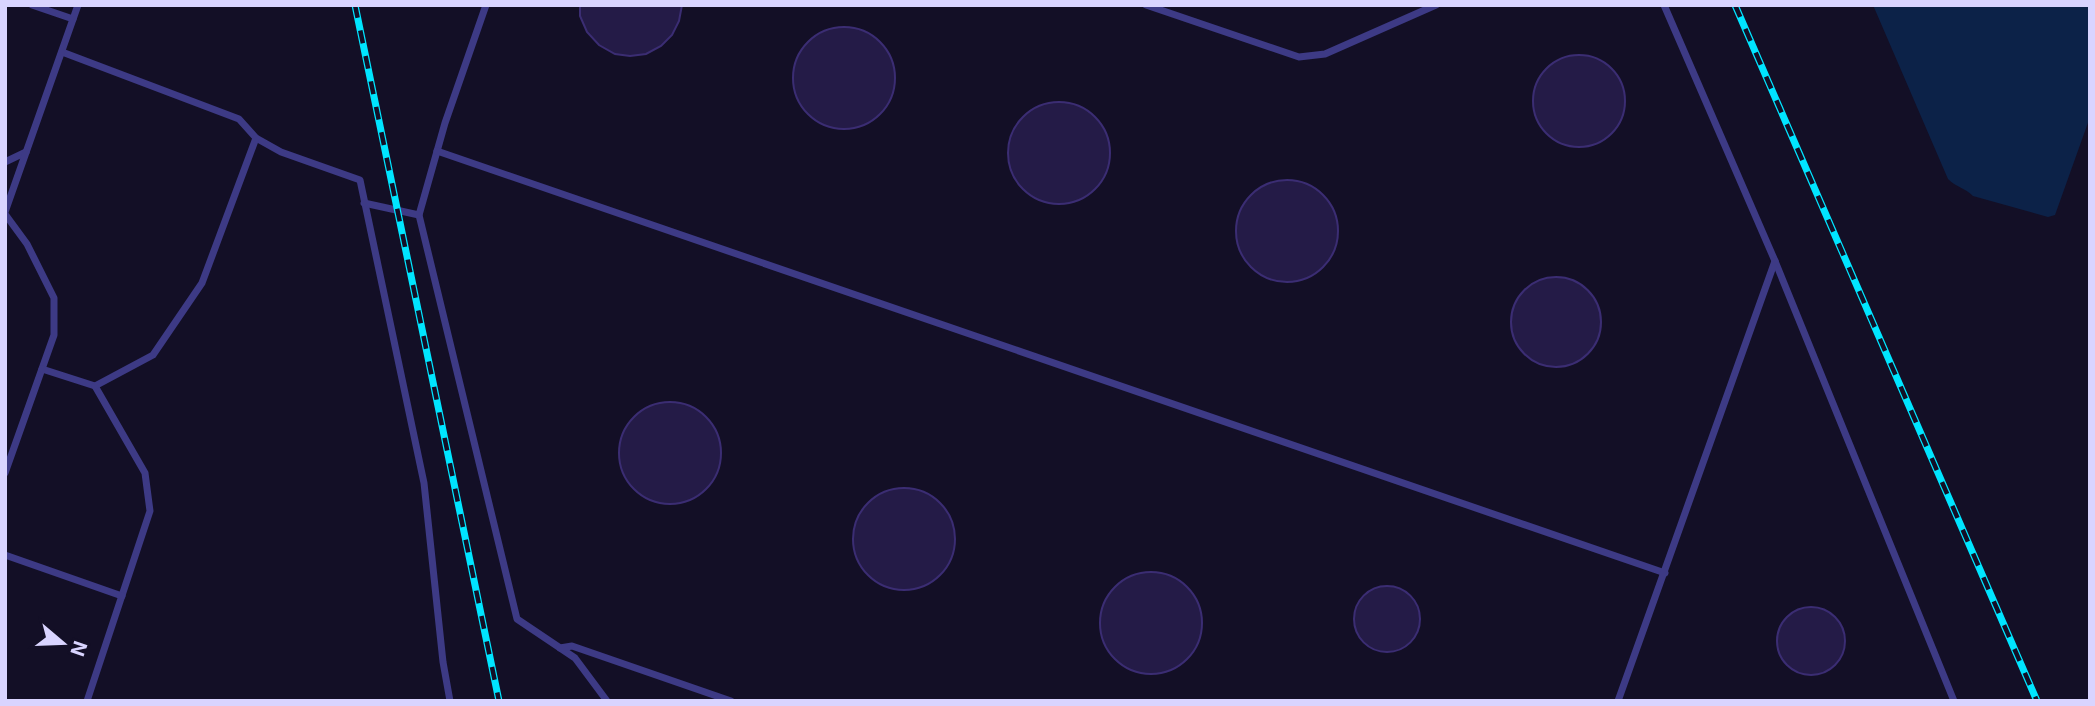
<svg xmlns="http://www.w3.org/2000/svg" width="2095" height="706" font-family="Inter,sans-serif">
<rect width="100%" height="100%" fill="#130f26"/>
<path fill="#0c2248" d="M 1873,5 L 2090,5 L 2090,117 L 2055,215 L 2048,217 L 1973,196 C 1965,188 1956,187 1948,179 Z"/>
<g fill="#241b47" stroke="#3b2d73" stroke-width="2">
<polygon points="580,5 682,5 679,21 672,35 661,46 646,54 630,56 615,54 599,45 587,32 580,16"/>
<circle cx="844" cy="78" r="51"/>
<circle cx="1579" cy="101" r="46"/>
<circle cx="1059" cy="153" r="51"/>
<circle cx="1287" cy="231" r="51"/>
<circle cx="1556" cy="322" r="45"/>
<circle cx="670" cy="453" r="51"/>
<circle cx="904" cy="539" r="51"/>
<circle cx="1151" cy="623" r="51"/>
<circle cx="1387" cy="619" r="33"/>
<circle cx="1811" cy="641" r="34"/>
</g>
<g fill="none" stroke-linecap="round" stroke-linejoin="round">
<g stroke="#3d3a85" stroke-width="7">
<polyline points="32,5 73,19"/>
<polyline points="486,5 445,123 419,215 517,619 575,658 607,701"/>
<polyline points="1146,5 1299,57 1325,54 1436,5"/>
<polyline points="1664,5 1775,261 1954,701"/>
<polyline points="62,52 239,119 256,138 281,152 360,180 424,483 443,662 450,701"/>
<polyline points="437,151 1665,573"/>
<polyline points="5,162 26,152"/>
<polyline points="364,203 419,215"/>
<polyline points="5,212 78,5"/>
<polyline points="5,214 27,244 54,298 54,335 5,473"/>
<polyline points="42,369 95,386 145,473 150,511 87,701"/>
<polyline points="95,386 153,355 202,283 256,138"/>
<polyline points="5,555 122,596"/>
<polyline points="560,648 572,646 731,701"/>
<polyline points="1618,701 1775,261"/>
</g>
<defs>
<g id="rail">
<polyline points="355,5 499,701"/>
<polyline points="1735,5 2037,701"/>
</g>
</defs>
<use href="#rail" stroke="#00e5ff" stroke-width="7"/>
<use href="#rail" stroke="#130f26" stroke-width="4.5" stroke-dasharray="13" stroke-linecap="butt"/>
</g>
<rect width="2095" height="706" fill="none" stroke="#d9d4ff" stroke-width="14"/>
<g transform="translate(63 643) rotate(109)" stroke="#130f26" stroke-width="5" paint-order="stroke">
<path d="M0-5L12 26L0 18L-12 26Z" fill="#d9d4ff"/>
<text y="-10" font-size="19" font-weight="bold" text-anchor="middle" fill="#d9d4ff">N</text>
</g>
</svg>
